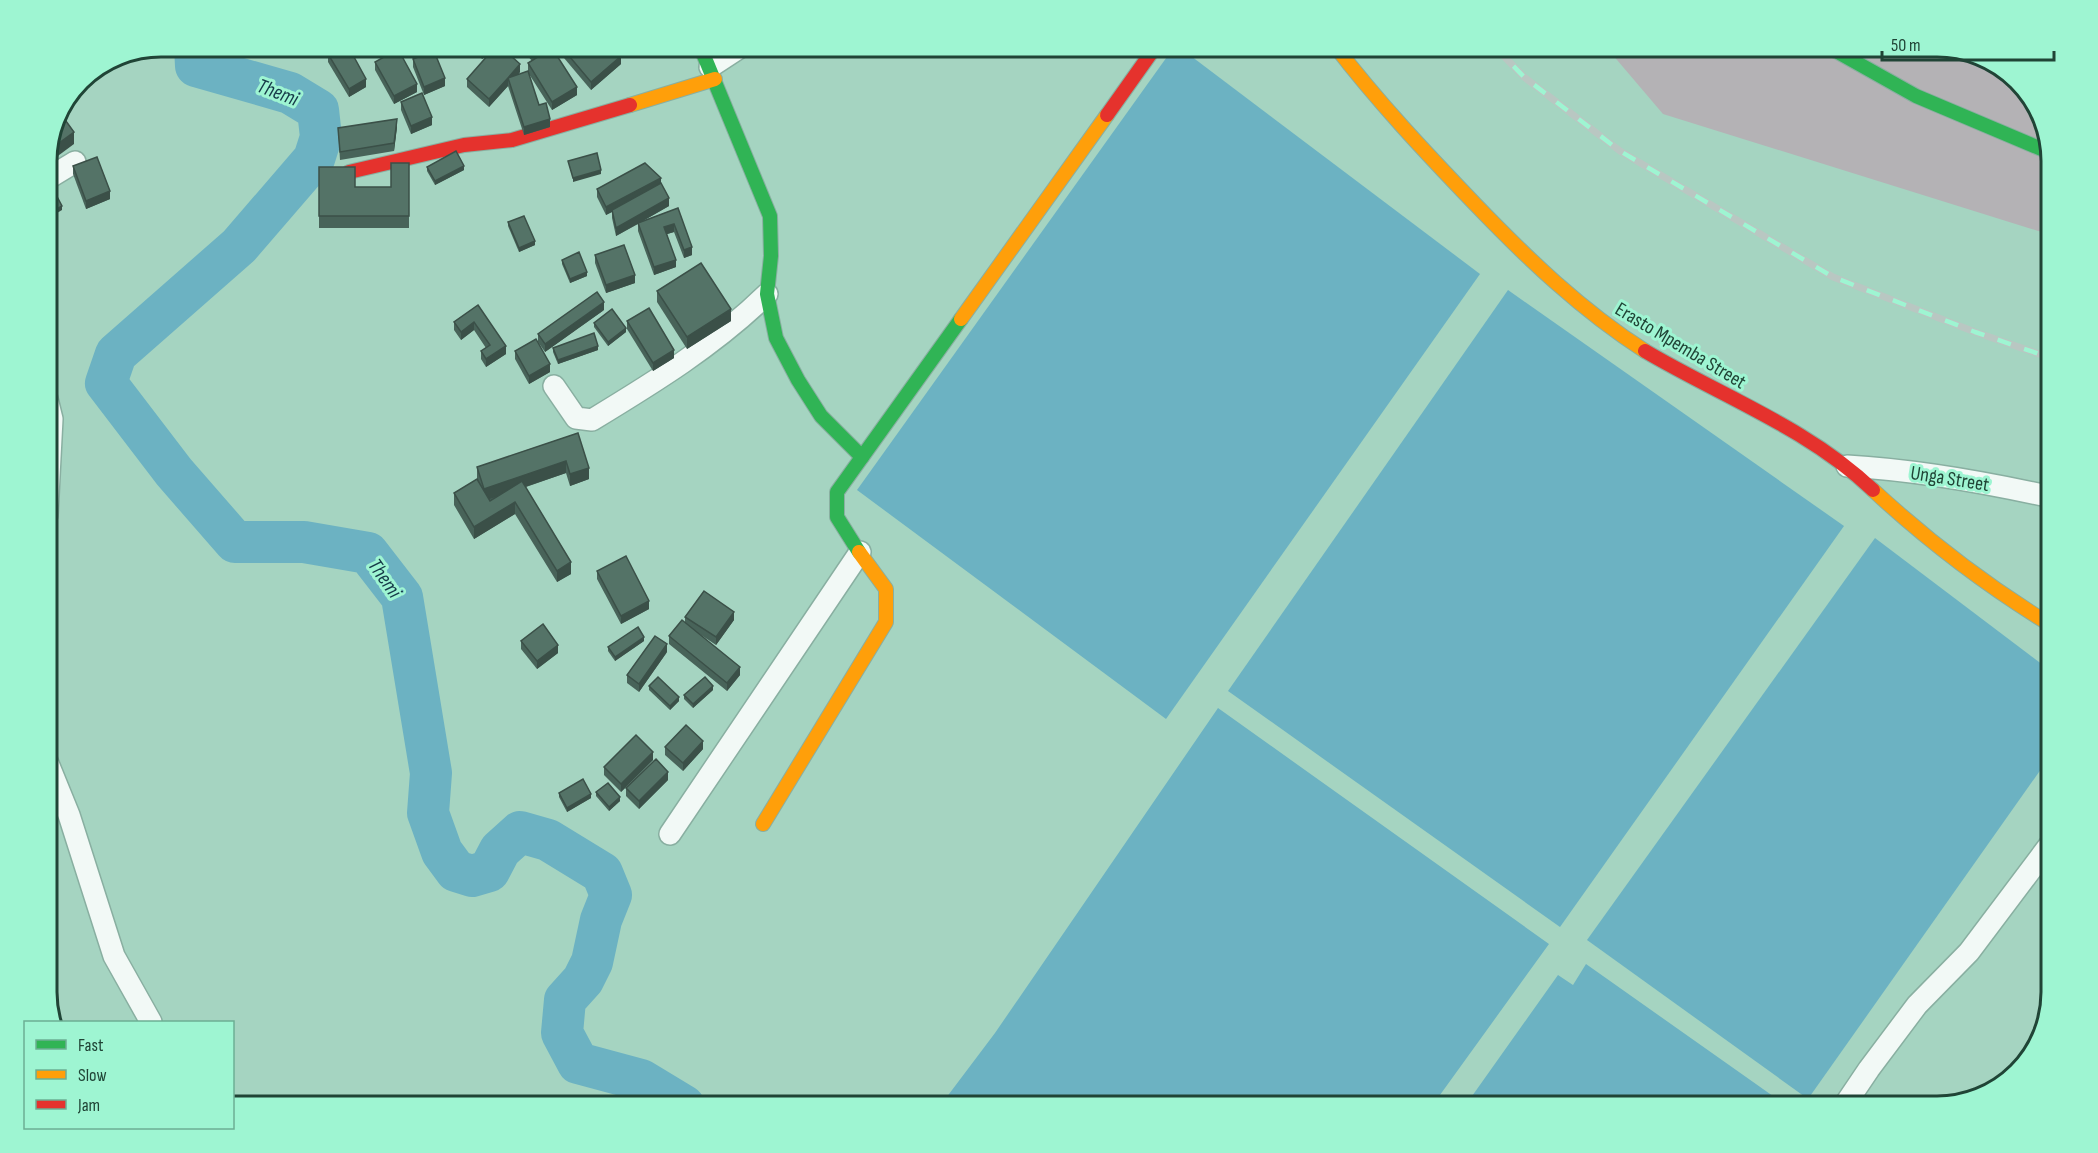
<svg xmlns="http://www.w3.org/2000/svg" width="2098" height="1153" font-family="'Sofia Sans Condensed',sans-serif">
<rect width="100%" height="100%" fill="#a5d4c1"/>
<polygon fill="#b4b2b5" points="1937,46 1988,58 2032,98 2051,154 2051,235 1663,114 1606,47"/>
<g fill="#6cb2c2">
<polygon points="1174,47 1179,47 1480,274 1166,719 857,490"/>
<polygon points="1508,290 1844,526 1560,927 1228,691"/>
<polygon points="1875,538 2051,671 2051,755 1808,1099 1587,940"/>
<polygon points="1218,708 1549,944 1432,1106 940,1106 995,1033"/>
<polygon points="1586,964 1787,1106 1465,1106 1558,975 1573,985"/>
</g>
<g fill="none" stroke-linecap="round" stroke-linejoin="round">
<polyline stroke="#6cb2c2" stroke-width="42" points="195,46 196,66 290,93 318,110 321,137 314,159 239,246 116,354 106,383 174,472 235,542 304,542 368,553 402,597 431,773 428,813 442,852 456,871 472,876 489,871 500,850 520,832 548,840 602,873 611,895 601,920 592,962 583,980 565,1000 562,1033 578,1063 641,1080 684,1106"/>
<defs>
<g id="street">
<polyline points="710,67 742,46"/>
<polyline points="47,179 75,162"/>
<path d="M 554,386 L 576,418 L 592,420 C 653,383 715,345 767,294"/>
<polyline points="47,399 52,419 47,515"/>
<path d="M 1847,466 C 1916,470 1984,482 2051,497"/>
<polyline points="47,761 69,815 114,956 151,1022"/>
<polyline points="670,834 860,552"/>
<polyline points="1844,1106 1869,1069 1917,1005 1969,952 2051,843"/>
</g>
<g id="fast">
<polyline points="700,46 770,216 771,256 767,294 776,338 798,380 821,416 862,457"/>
<polyline points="1827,46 1916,96 2051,153"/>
<polyline points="859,552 837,517 837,492 961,319"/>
</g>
<g id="slow">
<path d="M 1335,46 C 1378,102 1426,153 1475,204 C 1527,258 1581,310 1645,351"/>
<polyline points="630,105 715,79"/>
<polyline points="961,319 1107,115"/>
<path d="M 1873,490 C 1928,541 1987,586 2051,625"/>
<polyline points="763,824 886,622 886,589 859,552"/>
</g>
<g id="jam">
<polyline points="1107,115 1156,46"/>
<polyline points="349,172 464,145 512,140 630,105"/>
<path d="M 1645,351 C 1721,396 1808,428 1873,490"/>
</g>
</defs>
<use href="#street" stroke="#89afa1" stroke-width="24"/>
<use href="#fast" stroke="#89afa1" stroke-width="16"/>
<use href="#slow" stroke="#89afa1" stroke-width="16"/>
<use href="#jam" stroke="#89afa1" stroke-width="16"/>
<use href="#street" stroke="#f2f9f6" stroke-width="21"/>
<use href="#fast" stroke="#30b455" stroke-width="14"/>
<use href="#slow" stroke="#ff9f0a" stroke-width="14"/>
<use href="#jam" stroke="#e5322d" stroke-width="14"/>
<defs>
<polyline id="rail" points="1494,46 1524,77 1620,151 1833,277 1975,332 2051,358"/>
</defs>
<use href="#rail" stroke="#b9c7c2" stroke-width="7"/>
<use href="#rail" stroke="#9ef5d2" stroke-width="4.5" stroke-dasharray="14" stroke-linecap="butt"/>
</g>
<g fill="#486359">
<polygon points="364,46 389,46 389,52 366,56"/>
<polygon points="432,46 455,46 436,54"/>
<polygon points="471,46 495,46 482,59"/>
<polygon points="519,46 545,46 545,52 577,95 552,110 529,74 539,105 550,127 524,135 508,86 489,107 467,87 467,79 520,72 518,75 528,72 528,63 532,61"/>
<polygon points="564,50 621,64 591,90 564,58"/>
<polygon points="328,54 366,87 349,97 328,62"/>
<polygon points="413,59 445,86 424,95 413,67"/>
<polygon points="375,62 417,92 394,104 375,70"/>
<polygon points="401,102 432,125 411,134 401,110"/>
<polygon points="397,127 394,151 340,160 338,128"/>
<polygon points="409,163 409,228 319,228 319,167 355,187 391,187"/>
<polygon points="73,166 110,199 86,209 73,174"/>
<polygon points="427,167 464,170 435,185 427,171"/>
<polygon points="661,183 669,206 643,221 678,208 692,255 684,258 674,232 667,234 676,267 654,275 638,231 638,224 616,236 612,218 612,212 606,215 597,197 597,189"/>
<polygon points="508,222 535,245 519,252 508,226"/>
<polygon points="595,255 635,283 606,293 595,263"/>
<polygon points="562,260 587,276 570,283 562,264"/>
<polygon points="657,291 731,321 687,349 657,302"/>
<polygon points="478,305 506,354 486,367 481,359 481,351 486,348 474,330 461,340 454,330 454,322"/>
<polygon points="604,310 545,352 538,342 538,334"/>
<polygon points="627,321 674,358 653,371 627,329"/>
<polygon points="594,323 626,332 608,346 594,327"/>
<polygon points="553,348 598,350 558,364 553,352"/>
<polygon points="515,351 550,372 529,384 515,359"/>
<polygon points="578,433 589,479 570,486 566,473 526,487 571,574 557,582 515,514 474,539 454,505 454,493 477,479 477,467"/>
<polygon points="597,571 649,609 621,624 597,579"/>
<polygon points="685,617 734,620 716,645 698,633 740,675 727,691 669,644 669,636 685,623"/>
<polygon points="521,641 558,653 537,669 521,649"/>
<polygon points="644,641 615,661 608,651 608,647"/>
<polygon points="667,652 639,692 627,683 627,675"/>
<polygon points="649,686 679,701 670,710 649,690"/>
<polygon points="713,690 693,708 684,699 684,695"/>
<polygon points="665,747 703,749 683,771 665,755"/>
<polygon points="653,760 621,792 604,775 604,767"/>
<polygon points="668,780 639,809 626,796 626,788"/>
<polygon points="596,792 620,801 609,811 596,796"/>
<polygon points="559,793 591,798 567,812 559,797"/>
</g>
<g fill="#3b5048">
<polygon points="436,46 455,46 436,54"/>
<polygon points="486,46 495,46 482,59 482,51"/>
<polygon points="545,46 545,54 534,63 534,55"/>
<polygon points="621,56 621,64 591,90 591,82"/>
<polygon points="520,64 520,72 510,84 508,78"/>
<polygon points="445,78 445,86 424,95 424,87"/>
<polygon points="508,78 508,86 489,107 489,99"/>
<polygon points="366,79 366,87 349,97 349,89"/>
<polygon points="417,84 417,92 394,104 394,96"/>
<polygon points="577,87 577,95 552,110 552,102"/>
<polygon points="432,117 432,125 411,134 411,126"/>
<polygon points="397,119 397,127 394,151 394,143"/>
<polygon points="550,119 550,127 524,135 524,127"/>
<polygon points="74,132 74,144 47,164 47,154 48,151"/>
<polygon points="464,166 464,170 435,185 435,181"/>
<polygon points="601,170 601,174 573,182 573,178"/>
<polygon points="661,178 661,186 606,215 606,207"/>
<polygon points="110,191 110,199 86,209 86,201"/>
<polygon points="669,198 669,206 616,236 616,228"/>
<polygon points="62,206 62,210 47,219 47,215"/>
<polygon points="674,224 674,232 664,235 664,227"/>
<polygon points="535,241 535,245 519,252 519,248"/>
<polygon points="692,247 692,255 684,258 684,250"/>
<polygon points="676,260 676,267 654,275 654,267"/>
<polygon points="587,272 587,276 570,283 570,279"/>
<polygon points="635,275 635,283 606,293 606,285"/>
<polygon points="604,302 604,310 545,352 545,344"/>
<polygon points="731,309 731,321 687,349 687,337"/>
<polygon points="474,322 474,330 461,340 461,332"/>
<polygon points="626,328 626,332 608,346 608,342"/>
<polygon points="506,346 506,354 486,367 486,359"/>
<polygon points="598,346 598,350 558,364 558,360"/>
<polygon points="674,350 674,358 653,371 653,363"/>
<polygon points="550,364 550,372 529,384 529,376"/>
<polygon points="566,461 566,473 484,501 484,489"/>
<polygon points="589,468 589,479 570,486 570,474"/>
<polygon points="515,502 515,514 474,539 474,527"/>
<polygon points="571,562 571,574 557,582 557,571"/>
<polygon points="649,601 649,609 621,624 621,616"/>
<polygon points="734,612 734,620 716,645 716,637"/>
<polygon points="644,637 644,641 615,661 615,657"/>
<polygon points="667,644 667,652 639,692 639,684"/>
<polygon points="558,645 558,653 537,669 537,661"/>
<polygon points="740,667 740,675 727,691 727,683"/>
<polygon points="713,686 713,690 693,708 693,704"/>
<polygon points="679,697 679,701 670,710 670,706"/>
<polygon points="703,741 703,749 683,771 683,763"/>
<polygon points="653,752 653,760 621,792 621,784"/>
<polygon points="668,772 668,780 639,809 639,801"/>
<polygon points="591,794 591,798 567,812 567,808"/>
<polygon points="620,797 620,801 609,811 609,807"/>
</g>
<g fill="#547367" stroke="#3b5048" stroke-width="1.5">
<polygon points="340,46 348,46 366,79 349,89 328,54"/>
<polygon points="478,46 486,46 482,51"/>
<polygon points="496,46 500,46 520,64 508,78 528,71 539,105 546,103 550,119 524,127 508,78 489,99 467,79"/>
<polygon points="526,46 544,46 534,55"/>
<polygon points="568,46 613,46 621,56 591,82 564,50"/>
<polygon points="552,48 577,87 552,102 528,63"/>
<polygon points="398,49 417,84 394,96 375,62"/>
<polygon points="434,51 445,78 424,87 413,59"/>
<polygon points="422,93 432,117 411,126 401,102"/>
<polygon points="63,117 74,132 48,151"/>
<polygon points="397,119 394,143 340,152 338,128"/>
<polygon points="456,151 464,166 435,181 427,167"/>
<polygon points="597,153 601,170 573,178 568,161"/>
<polygon points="97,157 110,191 86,201 73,166"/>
<polygon points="391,163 409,163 409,216 319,216 319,167 355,167 355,187 391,187"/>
<polygon points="645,163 661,178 606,207 597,189"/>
<polygon points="661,183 669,198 616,228 612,210"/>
<polygon points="53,189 62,206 47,215 47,193"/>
<polygon points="678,208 692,247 684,250 674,224 664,227 676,260 654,267 638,223"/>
<polygon points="524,216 535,241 519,248 508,222"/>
<polygon points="624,245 635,275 606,285 595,255"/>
<polygon points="579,252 587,272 570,279 562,260"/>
<polygon points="701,263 731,309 687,337 657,291"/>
<polygon points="597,292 604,302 545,344 538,334"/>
<polygon points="478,305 506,346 486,359 481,351 490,345 474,322 461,332 454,322"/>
<polygon points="649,308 674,350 653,363 627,321"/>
<polygon points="612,309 626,328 608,342 594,323"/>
<polygon points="594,333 598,346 558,360 553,348"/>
<polygon points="536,339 550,364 529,376 515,351"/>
<polygon points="578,433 589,468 570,474 566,461 484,489 477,467"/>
<polygon points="477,479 490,501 522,481 571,562 557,571 515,502 474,527 454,493"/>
<polygon points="626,556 649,601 621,616 597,571"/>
<polygon points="704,591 734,612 716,637 685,617"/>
<polygon points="682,620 740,667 727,683 669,636"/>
<polygon points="543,624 558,645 537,661 521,641"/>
<polygon points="638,627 644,637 615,657 608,647"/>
<polygon points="655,636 667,644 639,684 627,675"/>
<polygon points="658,677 679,697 670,706 649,686"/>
<polygon points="705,677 713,686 693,704 684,695"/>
<polygon points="686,725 703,741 683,763 665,747"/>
<polygon points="636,735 653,752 621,784 604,767"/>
<polygon points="656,759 668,772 639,801 626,788"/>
<polygon points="583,779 591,794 567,808 559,793"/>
<polygon points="608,783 620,797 609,807 596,792"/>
</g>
<g text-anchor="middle" stroke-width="6" stroke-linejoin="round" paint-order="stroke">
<g font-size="20" fill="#204436" stroke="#9ef5d2">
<text transform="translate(1681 345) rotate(31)" y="7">Erasto Mpemba Street</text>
<text transform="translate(1950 478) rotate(9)" y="7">Unga Street</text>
</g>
<g font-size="21" font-style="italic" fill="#163a48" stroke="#9ef5d2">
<text transform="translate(278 92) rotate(21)" y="7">Themi</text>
<text transform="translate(385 578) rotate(55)" y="7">Themi</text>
</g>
</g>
<path d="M0 0H2098V1153H0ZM161 57H1937A104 104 0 0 1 2041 161V992A104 104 0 0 1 1937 1096H161A104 104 0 0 1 57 992V161A104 104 0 0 1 161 57Z" fill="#9ef5d2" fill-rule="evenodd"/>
<path fill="none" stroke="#204436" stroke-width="3" d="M161 57H1937A104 104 0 0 1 2041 161V992A104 104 0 0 1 1937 1096H161A104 104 0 0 1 57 992V161A104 104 0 0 1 161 57Z"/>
<rect x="24" y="1021" width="210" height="108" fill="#9ef5d2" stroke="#6cae94" stroke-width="1.5"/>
<rect x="36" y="1040" width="30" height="9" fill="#30b455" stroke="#6cae94" stroke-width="1.5"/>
<text x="78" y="1051" font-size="18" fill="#204436">Fast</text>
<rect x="36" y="1070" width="30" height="9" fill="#ff9f0a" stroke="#6cae94" stroke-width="1.5"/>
<text x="78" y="1081" font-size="18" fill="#204436">Slow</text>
<rect x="36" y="1100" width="30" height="9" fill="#e5322d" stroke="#6cae94" stroke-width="1.5"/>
<text x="78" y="1111" font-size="18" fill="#204436">Jam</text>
<path d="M1882 51v9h172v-9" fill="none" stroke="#204436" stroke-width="3"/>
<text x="1891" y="51" font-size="18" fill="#204436" stroke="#9ef5d2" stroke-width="4.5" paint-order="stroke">50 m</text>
</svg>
